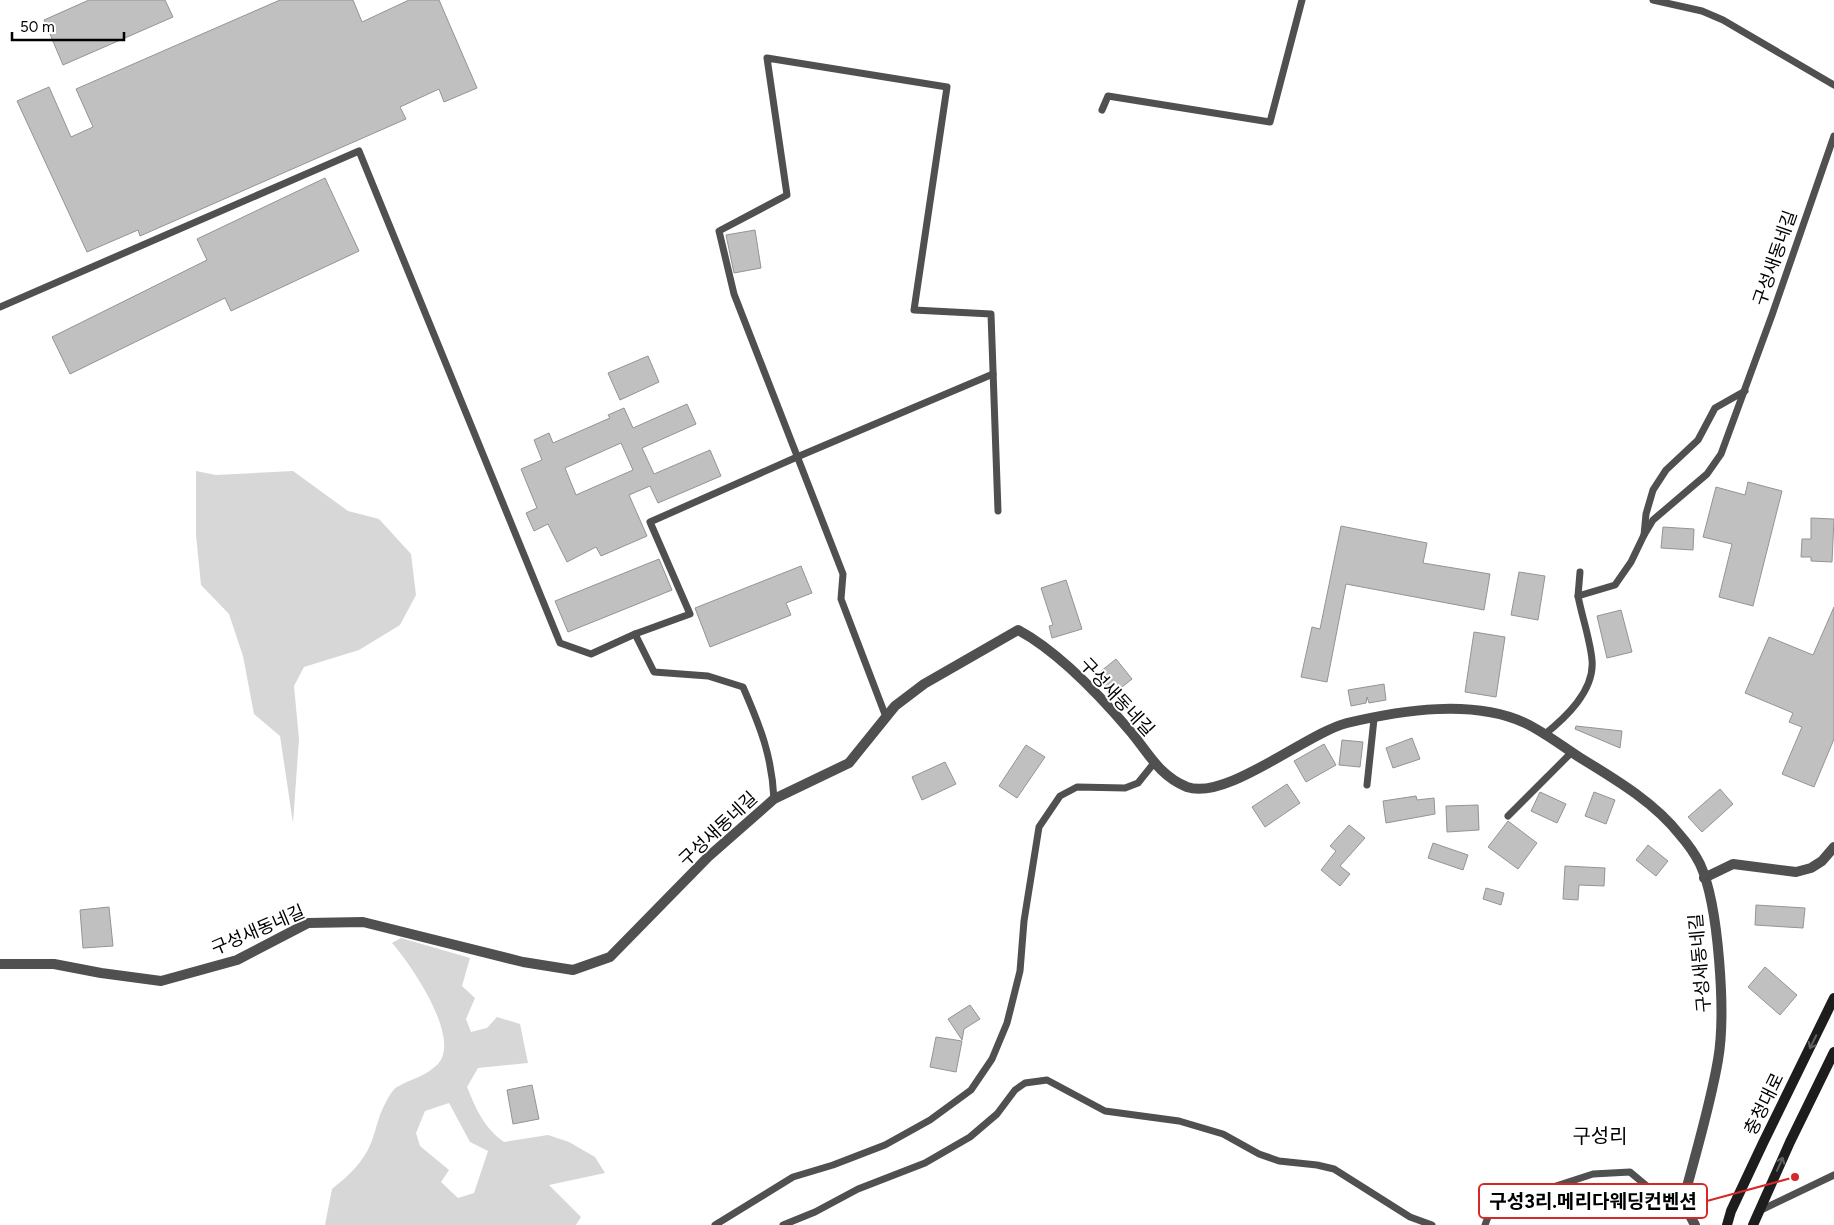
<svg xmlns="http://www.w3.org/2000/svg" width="1834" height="1225" font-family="Figtree,'Noto Sans KR',sans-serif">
<rect width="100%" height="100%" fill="#fff"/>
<g fill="#d7d7d7" fill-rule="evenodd">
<polygon points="196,471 216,475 293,471 348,511 379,519 411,554 416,595 400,625 359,650 304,667 294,686 299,739 293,823 280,736 254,714 243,656 229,614 201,585 196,535"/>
<path d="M 401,938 L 470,958 L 462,986 L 475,998 L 466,1019 L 471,1032 L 487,1028 L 497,1017 L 520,1024 L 528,1063 L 478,1068 L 467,1087 C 476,1109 484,1128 504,1142 L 548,1135 L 569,1142 L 595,1157 L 605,1173 L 549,1185 L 581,1217 L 576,1225 L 325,1225 L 332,1189 C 348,1176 363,1163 371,1143 C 376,1131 378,1116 385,1104 C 388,1098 393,1088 399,1086 C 415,1077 423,1078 438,1064 C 462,1038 410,963 392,943 ZM 449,1103 L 470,1142 L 488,1151 L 474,1193 L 458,1198 L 441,1182 L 449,1170 L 420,1146 L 416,1133 L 425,1111 Z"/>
</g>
<g fill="#c0c0c0" stroke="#949494" fill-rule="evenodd">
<polygon points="89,0 165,0 173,17 63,65 44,20"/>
<polygon points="280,0 353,0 362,22 409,0 439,0 477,88 444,102 439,89 400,107 406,119 140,236 138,230 87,252 17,101 49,87 71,137 93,127 76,89"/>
<polygon points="325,178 359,251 231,311 225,298 70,374 52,337 207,260 197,239"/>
<polygon points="755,230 761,268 734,273 726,235"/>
<polygon points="648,356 659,382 620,400 608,373"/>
<path d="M 687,404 L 696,424 L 642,448 L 654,474 L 710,450 L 721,476 L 658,503 L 650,486 L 629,495 L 647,536 L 601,556 L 596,547 L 567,562 L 548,524 L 534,531 L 526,513 L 537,508 L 521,469 L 542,460 L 534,440 L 549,433 L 553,443 L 610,418 L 608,415 L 624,408 L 633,428 ZM 621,443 L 633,470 L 576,495 L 565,468 Z"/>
<polygon points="1748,482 1782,491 1753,606 1719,597 1732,544 1703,537 1716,487 1745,495"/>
<polygon points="1811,518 1834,519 1832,562 1811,561 1811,557 1801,557 1802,539 1811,539"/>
<polygon points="1341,526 1427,543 1423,563 1490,574 1484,610 1346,584 1327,682 1301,677 1312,627 1320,629"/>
<polygon points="1663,527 1694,529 1693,550 1661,548"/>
<polygon points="659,559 672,590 568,632 555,601"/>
<polygon points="801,566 812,593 786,603 791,615 710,647 695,608"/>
<polygon points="1519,572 1545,576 1538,620 1511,615"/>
<polygon points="1066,580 1082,629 1052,638 1049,626 1053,625 1041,588"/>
<polygon points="1834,607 1834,739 1814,787 1782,774 1802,727 1789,722 1793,713 1745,693 1769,637 1813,655"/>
<polygon points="1621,610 1632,652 1607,658 1597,616"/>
<polygon points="1474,632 1505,637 1496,697 1465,692"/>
<polygon points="1116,659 1132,679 1111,696 1095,676"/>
<polygon points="1384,684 1386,700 1369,703 1367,697 1366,703 1351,706 1348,690"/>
<polygon points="1576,726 1622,731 1620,748 1575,729"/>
<polygon points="1412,738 1420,759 1393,768 1386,748"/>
<polygon points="1342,740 1363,742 1360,767 1339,765"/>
<polygon points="1324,744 1336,765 1306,782 1294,761"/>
<polygon points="1026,745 1045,757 1017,798 999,786"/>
<polygon points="945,762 956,784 922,800 912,777"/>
<polygon points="1287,784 1300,803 1265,827 1252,807"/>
<polygon points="1720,789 1733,804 1702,832 1688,817"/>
<polygon points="1540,792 1566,804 1557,823 1531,811"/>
<polygon points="1594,792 1615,800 1606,824 1585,816"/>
<polygon points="1416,796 1417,800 1434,798 1435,814 1386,823 1383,801"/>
<polygon points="1478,805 1479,830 1447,832 1446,806"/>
<polygon points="1508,821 1537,843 1518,869 1488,847"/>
<polygon points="1349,825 1365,838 1340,866 1350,874 1340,886 1321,870 1336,851 1330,846"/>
<polygon points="1433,843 1468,855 1463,870 1428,858"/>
<polygon points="1648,845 1668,861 1656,876 1636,860"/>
<polygon points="1565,866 1605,868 1604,886 1579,885 1578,900 1563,899"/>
<polygon points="1486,888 1504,893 1501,905 1483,899"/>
<polygon points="1756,905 1805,908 1803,928 1755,925"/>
<polygon points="109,907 113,946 83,948 80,910"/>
<polygon points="1765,967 1797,995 1780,1015 1748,987"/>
<polygon points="970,1005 980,1019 964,1029 962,1040 948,1019"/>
<polygon points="936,1037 962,1041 956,1072 930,1067"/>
<polygon points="532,1085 539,1119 513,1124 507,1090"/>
</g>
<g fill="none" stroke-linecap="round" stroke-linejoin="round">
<g stroke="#505050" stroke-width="7">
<polyline points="1653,0 1702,11 1723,20 1834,85"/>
<polyline points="1102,110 1108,96 1270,122 1302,0"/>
<path d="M 0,307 L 359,151 L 560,643 L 591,654 L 635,634 L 654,672 L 708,676 L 743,687 C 760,726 772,756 774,799"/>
<polyline points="1644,535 1653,520 1707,474 1721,454 1772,315 1834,136"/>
<polyline points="1578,596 1580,572"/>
<polyline points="635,634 690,614 650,522 797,457 993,374"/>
<polyline points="886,717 841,599 843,574 734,294 719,231 787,195 767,58 947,87 914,310 991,314 998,511"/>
<path d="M 1544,735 C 1565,718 1595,691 1592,660 C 1590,639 1582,617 1578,596 L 1615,585 L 1631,562 L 1644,535 L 1646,514 L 1653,490 L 1666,470 L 1698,440 L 1715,408 L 1745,391"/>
<polyline points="1367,785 1374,719"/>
<polyline points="1508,816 1572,752"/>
<polyline points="1759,1211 1834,1175"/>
<polyline points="715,1225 793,1177 833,1165 885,1145 930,1120 971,1090 992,1059 1007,1023 1020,971 1024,921 1039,827 1060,796 1077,787 1125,788 1138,783 1154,763"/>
<polyline points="783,1225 815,1212 858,1189 925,1163 970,1137 997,1114 1015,1090 1025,1083 1047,1080 1105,1111 1179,1121 1223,1134 1259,1154 1279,1161 1317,1165 1334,1169 1410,1217 1432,1225"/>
<polyline points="1485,1225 1488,1217 1501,1204 1593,1174 1630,1172 1661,1198 1684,1197"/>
</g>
<g stroke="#505050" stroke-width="10">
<polyline points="1704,878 1733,864 1796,872 1811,868 1822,861 1834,847"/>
<path d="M 0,964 L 54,964 L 101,973 L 161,981 L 237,960 L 308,923 L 363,922 L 523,962 L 573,970 L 610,957 L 708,857 L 774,799 L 849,763 L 895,706 L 924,684 L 1018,630 C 1057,651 1101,697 1130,731 C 1148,752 1159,776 1187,787 C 1226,801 1307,733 1347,723 C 1402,710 1473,699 1525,723 C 1544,732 1562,746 1579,757 C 1615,779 1654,802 1680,835 C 1687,843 1695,854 1700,864 C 1719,905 1726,1015 1718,1060 C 1710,1107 1695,1155 1683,1202 L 1695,1225"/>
</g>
<g stroke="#1d1d1d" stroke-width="10">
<polyline points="1727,1225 1731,1211 1763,1143 1834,998"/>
<polyline points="1753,1225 1790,1142 1834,1052"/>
</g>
</g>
<defs><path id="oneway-shaft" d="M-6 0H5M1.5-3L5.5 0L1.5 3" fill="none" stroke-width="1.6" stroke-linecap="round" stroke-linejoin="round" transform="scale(1.25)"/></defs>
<g stroke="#616161">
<use href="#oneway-shaft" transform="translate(1813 1042) rotate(116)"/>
<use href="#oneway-shaft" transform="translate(1780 1164) rotate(-66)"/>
</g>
<g text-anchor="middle" stroke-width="4" stroke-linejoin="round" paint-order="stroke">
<g font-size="18" fill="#000" stroke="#fff">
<text transform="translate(1775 258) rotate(-71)" y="6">구성새동네길</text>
<text transform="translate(1117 697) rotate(47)" y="6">구성새동네길</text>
<text transform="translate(718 829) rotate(-43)" y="6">구성새동네길</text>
<text transform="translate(258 930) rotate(-23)" y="6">구성새동네길</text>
<text transform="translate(1700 963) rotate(-95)" y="6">구성새동네길</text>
<text transform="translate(1764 1104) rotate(-64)" y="6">충청대로</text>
</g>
<g font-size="20" fill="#000" stroke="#fff">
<text x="1600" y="1143">구성리</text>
</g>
</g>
<path fill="none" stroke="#d62828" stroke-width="2" d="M1795 1177L1707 1201"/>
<circle fill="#d62828" stroke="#fff" stroke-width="2" cx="1795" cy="1177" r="5"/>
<rect fill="#fff" stroke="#d62828" stroke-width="2" x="1479" y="1184" width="228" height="34" rx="5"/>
<g font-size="19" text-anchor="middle" font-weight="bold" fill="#000">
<text x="1593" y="1208">구성3리.메리다웨딩컨벤션</text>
</g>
<path d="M12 32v8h112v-8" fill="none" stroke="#000000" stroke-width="2.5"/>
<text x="20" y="32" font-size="15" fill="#000000" stroke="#ffffff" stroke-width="4" paint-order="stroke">50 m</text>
</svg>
